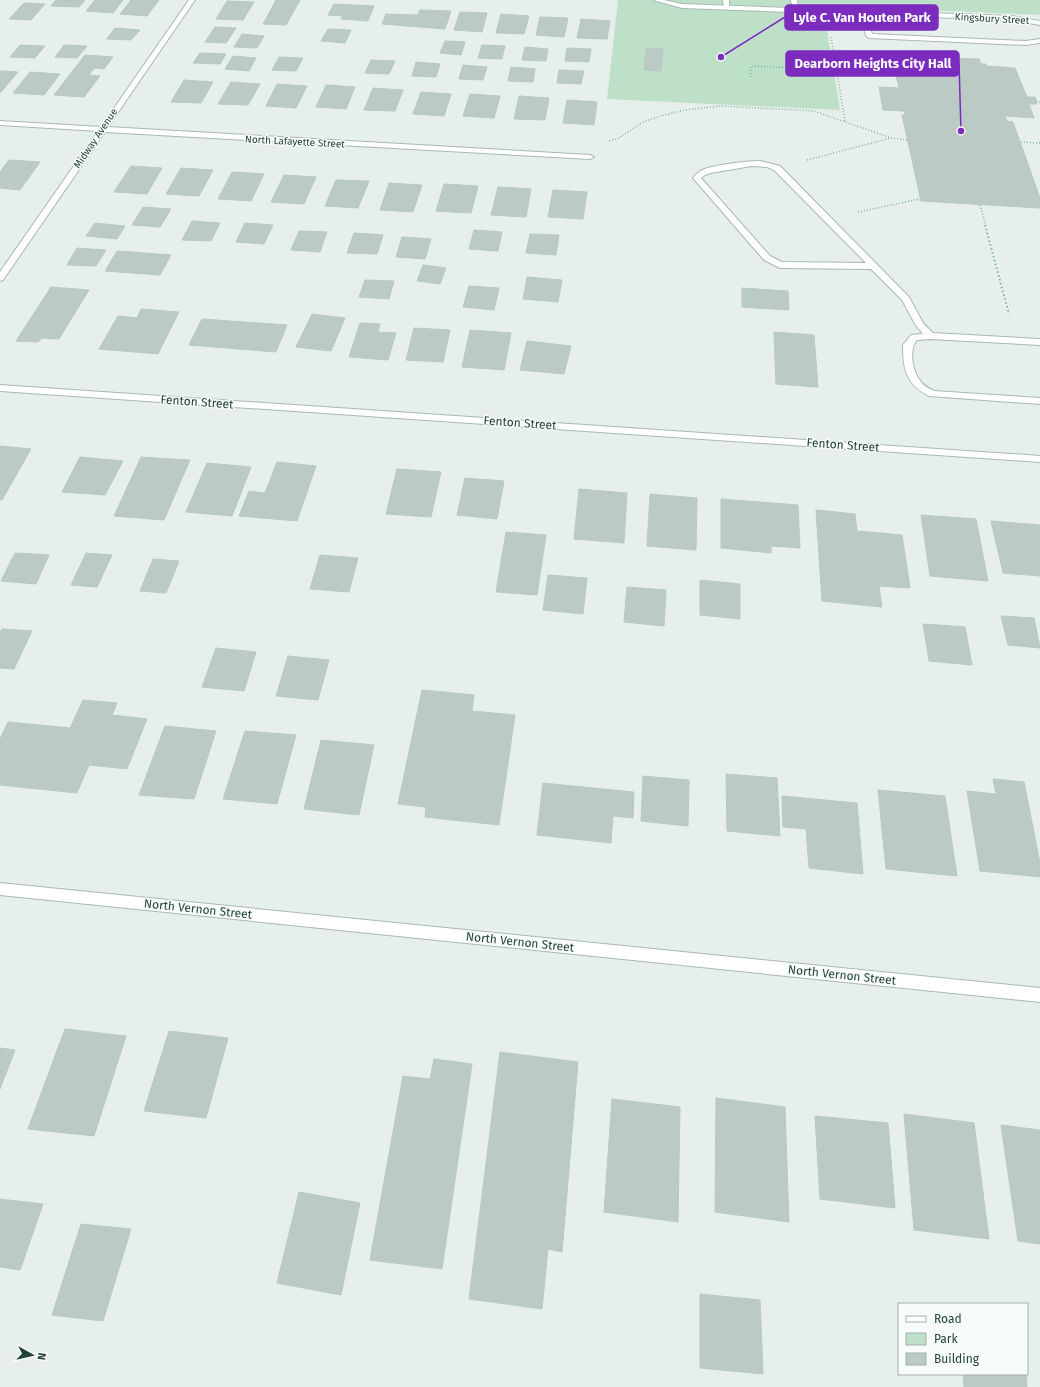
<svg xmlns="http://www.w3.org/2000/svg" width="1040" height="1387" font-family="'Fira Sans',sans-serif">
<rect width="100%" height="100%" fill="#e6efeb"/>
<polygon fill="#bfe0c8" points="618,0 1040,0 1040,15 823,6 840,110 607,99"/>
<g fill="#bbcac4" stroke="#b8c9c2">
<polygon points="56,0 85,0 79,7 51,6"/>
<polygon points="95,0 123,0 113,13 86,11"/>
<polygon points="131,0 159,0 147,16 120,14"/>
<polygon points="276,0 300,0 286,25 263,24"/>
<polygon points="227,1 254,2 243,20 216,19"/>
<polygon points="24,3 45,4 31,20 9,19"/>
<polygon points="334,4 374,6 368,21 341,19 343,16 328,15"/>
<polygon points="420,10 451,11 445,29 382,24 386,14 418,15"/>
<polygon points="460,12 487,13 482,32 454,30"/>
<polygon points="501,14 529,16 524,34 496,33"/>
<polygon points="540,17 568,18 564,37 536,35"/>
<polygon points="581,19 610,21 607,39 577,38"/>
<polygon points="215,27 236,28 226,43 205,42"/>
<polygon points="115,28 140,30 131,40 107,39"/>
<polygon points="328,29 351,30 345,43 321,41"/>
<polygon points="242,34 264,36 257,48 234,47"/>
<polygon points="445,41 465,42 461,55 440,53"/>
<polygon points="20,45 45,46 35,58 10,57"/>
<polygon points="64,45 87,46 77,58 55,57"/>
<polygon points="482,45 505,46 502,59 478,58"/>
<polygon points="525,47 548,49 546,61 522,60"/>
<polygon points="567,48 591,49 589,62 565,61"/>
<polygon points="646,49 663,49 661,71 644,70"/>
<polygon points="200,53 226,54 220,64 193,63"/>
<polygon points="85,55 113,57 104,69 94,68 89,75 100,76 84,97 54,95"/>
<polygon points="899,55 930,56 931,58 979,59 981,64 986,64 987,66 1015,68 1027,97 1035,97 1037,104 1029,104 1034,118 1005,116 1007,121 1013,122 1040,198 1040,208 921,201 902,115 905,115 904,111 883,110 879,87 899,88 893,62 896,62 895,59 900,59"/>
<polygon points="233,56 256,58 249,71 225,69"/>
<polygon points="279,57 303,58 296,71 272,70"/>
<polygon points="371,60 395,61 389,74 365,73"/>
<polygon points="416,62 440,64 436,77 412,76"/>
<polygon points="463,65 487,67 483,80 459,79"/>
<polygon points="511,67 535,69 533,82 508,81"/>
<polygon points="559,70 584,71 581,84 557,83"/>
<polygon points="0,71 18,72 1,92 0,92"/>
<polygon points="30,72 60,74 44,95 13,93"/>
<polygon points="184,80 213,82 201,103 171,102"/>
<polygon points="231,82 260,84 248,105 218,104"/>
<polygon points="277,84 307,86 296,108 266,106"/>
<polygon points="326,85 355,87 346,109 316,107"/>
<polygon points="373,88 403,90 395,111 364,110"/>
<polygon points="421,92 451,94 444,116 413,114"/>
<polygon points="470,94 500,96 494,118 463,116"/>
<polygon points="519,96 549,98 545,120 514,119"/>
<polygon points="567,100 597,102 594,125 563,123"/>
<polygon points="9,160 40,162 20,190 0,188 0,172"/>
<polygon points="131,166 162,168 147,194 114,192"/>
<polygon points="181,168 213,170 199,196 166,194"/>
<polygon points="232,172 264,174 251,201 218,199"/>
<polygon points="284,175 316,177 304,204 271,202"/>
<polygon points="336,180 369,181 358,208 325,206"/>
<polygon points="389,183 422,185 413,212 380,210"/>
<polygon points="444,184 478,186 471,213 436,211"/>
<polygon points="498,187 531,189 526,217 491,215"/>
<polygon points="553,190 587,192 583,219 548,217"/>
<polygon points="143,207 171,209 160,227 132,225"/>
<polygon points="192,221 220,223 211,241 182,240"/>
<polygon points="95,223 125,226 117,239 86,236"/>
<polygon points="245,223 273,225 264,244 236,242"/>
<polygon points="474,230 502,232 498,251 469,249"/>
<polygon points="299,231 327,232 320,252 291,250"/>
<polygon points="354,233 383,235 377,254 347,253"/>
<polygon points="530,234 559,235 556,255 526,253"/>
<polygon points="402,237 431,239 425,259 396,257"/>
<polygon points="77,248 106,250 96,266 67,265"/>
<polygon points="117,251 171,255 160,275 105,271"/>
<polygon points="423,265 446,268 440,284 417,281"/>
<polygon points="527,277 562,280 558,302 523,299"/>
<polygon points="365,280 394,281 389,299 359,297"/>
<polygon points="469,286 499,288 494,310 463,307"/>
<polygon points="51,287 89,290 59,339 42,338 38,342 16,341"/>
<polygon points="742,288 788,291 789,310 742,307"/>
<polygon points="141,309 179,312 158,354 99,349 118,316 137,318"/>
<polygon points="312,314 345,318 331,351 296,347"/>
<polygon points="202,319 287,325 276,352 189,345"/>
<polygon points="360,323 380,324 378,332 396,333 388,360 349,357"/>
<polygon points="414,328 450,330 443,362 406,360"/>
<polygon points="470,330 511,333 504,370 462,367"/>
<polygon points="774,332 814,335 818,387 776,384"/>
<polygon points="527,341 571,346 564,374 520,370"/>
<polygon points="0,446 31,449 2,500 0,500"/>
<polygon points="80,457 123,461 105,495 62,492"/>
<polygon points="141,457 190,460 164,520 114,516"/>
<polygon points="277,462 316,466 297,521 239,516 249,491 265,493"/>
<polygon points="207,463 251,467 232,516 186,512"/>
<polygon points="397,469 441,472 431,517 386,514"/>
<polygon points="465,478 504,481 497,519 457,515"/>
<polygon points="579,489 627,493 624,543 574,539"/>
<polygon points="650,494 697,498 696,550 647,546"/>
<polygon points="721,499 798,505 800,548 771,546 771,553 721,548"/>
<polygon points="816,510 855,514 857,531 902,535 910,588 879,586 882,607 822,601"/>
<polygon points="921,515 976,519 988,581 930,576"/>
<polygon points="991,521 1040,525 1040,576 1003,573"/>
<polygon points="506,532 546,535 537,595 496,592"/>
<polygon points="15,553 49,555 36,584 1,581"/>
<polygon points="86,553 112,555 97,587 71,585"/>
<polygon points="320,555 358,558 349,592 310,589"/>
<polygon points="153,559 179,561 166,593 140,591"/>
<polygon points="548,575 587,578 583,614 543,610"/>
<polygon points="700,580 740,584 740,619 700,615"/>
<polygon points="627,587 666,590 664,626 624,622"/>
<polygon points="1001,616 1034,618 1040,648 1008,645"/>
<polygon points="923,624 965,627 972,665 929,661"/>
<polygon points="2,629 32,631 14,669 0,668 0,632"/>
<polygon points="216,648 256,652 244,691 202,687"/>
<polygon points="288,656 329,660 318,700 276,696"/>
<polygon points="422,690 474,695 472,711 515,715 499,825 425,817 426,807 398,804"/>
<polygon points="83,700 117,703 112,715 147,719 127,769 89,765 77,793 0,785 0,739 8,722 70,728"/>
<polygon points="165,726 216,731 194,799 139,795"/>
<polygon points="245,731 296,735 277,804 223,799"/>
<polygon points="321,740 374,745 359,815 304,809"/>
<polygon points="726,774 777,778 780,836 727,831"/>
<polygon points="643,776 689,780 688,826 641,821"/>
<polygon points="993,779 1024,782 1040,863 1040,877 980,871 967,791 996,794"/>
<polygon points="543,783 634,792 633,818 613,816 611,843 537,835"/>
<polygon points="878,790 945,796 957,876 886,869"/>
<polygon points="782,796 857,803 863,874 809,868 806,829 783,827"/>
<polygon points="65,1029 126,1036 94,1136 28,1129"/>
<polygon points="169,1031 228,1038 206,1118 144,1111"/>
<polygon points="0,1048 15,1050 0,1089"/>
<polygon points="500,1052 578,1062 562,1252 548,1249 542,1309 469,1299"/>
<polygon points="434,1059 472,1064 442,1269 370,1260 403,1076 430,1079"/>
<polygon points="716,1098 785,1107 789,1222 715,1212"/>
<polygon points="612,1099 680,1107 678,1222 604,1212"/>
<polygon points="904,1114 974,1123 989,1239 914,1230"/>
<polygon points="815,1116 888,1123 895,1208 820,1199"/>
<polygon points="1001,1125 1040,1130 1040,1244 1018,1241"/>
<polygon points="299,1192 360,1203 341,1295 277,1283"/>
<polygon points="0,1199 43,1204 20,1270 0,1267"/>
<polygon points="81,1224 131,1229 103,1321 52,1315"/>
<polygon points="700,1294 760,1300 763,1374 700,1368"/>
<polygon points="963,1374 1026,1374 1027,1387 964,1387"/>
</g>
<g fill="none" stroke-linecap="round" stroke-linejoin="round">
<defs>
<g id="service">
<polygon points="723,0 729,0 729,9 724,8"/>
<polygon points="791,0 797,0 798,11 793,10"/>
<polygon points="864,11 867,13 872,34 1026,41 1040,39 1040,43 1026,45 869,38 866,36 861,13"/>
<path d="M 760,161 L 780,166 L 909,297 L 923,323 L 933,333 L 1040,339 L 1040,345 L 930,339 L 917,340 C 909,349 912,369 919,379 C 922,385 928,388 934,391 L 1040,398 L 1040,404 L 929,396 C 906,384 903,370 903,345 L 911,335 L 923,334 L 915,324 L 902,300 L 871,269 L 780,268 L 764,260 L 693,178 C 695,176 697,173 700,171 C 711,165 747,161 760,161 ZM 752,166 L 767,167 L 774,170 L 866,263 L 782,262 L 770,256 L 701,178 L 705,175 L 710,173 Z"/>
</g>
<g id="minor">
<polygon points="189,0 195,0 108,127 590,155 594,157 590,159 105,132 3,280 0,281 0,272 98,131 0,125 0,121 101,127"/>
<polygon points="653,0 664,0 682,4 1012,16 1040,21 1040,25 1012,20 682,8"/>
<polygon points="0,385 1040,456 1040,462 0,391"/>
<polygon points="0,883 1040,988 1040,1002 0,895"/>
</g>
</defs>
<use href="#service" stroke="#a8b8b2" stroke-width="2"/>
<use href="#minor" stroke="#a8b8b2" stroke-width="2"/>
<g stroke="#86b3a5" stroke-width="1.5" stroke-dasharray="1 2" stroke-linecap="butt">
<polyline points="831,37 845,121"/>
<polyline points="833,50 851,51"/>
<polyline points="751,77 751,66 837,70"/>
<polyline points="1036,101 1040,102"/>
<polyline points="609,141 617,139 643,122 664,115 685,110 721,106 814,111 891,138 907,140"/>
<polyline points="1021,142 1040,143"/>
<polyline points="807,160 891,138"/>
<polyline points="980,205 986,226"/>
<polyline points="858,212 920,199"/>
</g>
<polyline stroke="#86b3a5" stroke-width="2" stroke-dasharray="1.5 2.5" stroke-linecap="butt" points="985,225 1009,314"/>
<use href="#service" fill="#fff" fill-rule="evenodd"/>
<use href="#minor" fill="#fff" fill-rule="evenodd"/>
</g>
<g text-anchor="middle" stroke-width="3" stroke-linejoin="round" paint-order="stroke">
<g font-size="10" fill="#24423a" stroke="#f7fbf9">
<text transform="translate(992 18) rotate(3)" y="4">Kingsbury Street</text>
<text transform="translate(95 138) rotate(-56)" y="4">Midway Avenue</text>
<text transform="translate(295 141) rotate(3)" y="4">North Lafayette Street</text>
</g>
<g font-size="12" fill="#24423a" stroke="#f7fbf9">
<text transform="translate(197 402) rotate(4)" y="4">Fenton Street</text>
<text transform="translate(520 423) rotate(4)" y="4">Fenton Street</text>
<text transform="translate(843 445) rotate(4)" y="4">Fenton Street</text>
<text transform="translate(198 909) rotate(6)" y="4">North Vernon Street</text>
<text transform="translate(520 942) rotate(6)" y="4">North Vernon Street</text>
<text transform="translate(842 975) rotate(6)" y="4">North Vernon Street</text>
</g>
</g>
<path fill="none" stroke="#7b2cbf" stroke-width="1.5" d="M721 57L785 17M961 131L959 63"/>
<g fill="#7b2cbf" stroke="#f7fbf9" stroke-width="1.5">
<circle cx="721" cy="57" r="4"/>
<circle cx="961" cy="131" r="4"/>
</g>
<g fill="#7b2cbf" stroke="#7b2cbf" stroke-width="1.5">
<rect x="785" y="5" width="153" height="25" rx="4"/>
<rect x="786" y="51" width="173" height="25" rx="4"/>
</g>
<g font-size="13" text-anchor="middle" font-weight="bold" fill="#fff">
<text x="862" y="22">Lyle C. Van Houten Park</text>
<text x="873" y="68">Dearborn Heights City Hall</text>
</g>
<rect x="898" y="1303" width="130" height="72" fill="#f7fbf9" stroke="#a3b1ad"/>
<rect x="906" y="1316" width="20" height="6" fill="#ffffff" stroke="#a3b1ad"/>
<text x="934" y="1323" font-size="12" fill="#24423a">Road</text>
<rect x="906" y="1333" width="20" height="12" fill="#bfe0c8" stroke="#a3b1ad"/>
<text x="934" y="1343" font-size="12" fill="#24423a">Park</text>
<rect x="906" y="1353" width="20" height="12" fill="#bbcac4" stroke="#a3b1ad"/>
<text x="934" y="1363" font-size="12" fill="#24423a">Building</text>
<g transform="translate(32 1355) rotate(98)" stroke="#f7fbf9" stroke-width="3" paint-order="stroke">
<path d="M0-3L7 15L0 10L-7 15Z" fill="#24423a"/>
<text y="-6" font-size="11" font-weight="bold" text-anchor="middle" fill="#24423a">N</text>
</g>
</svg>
